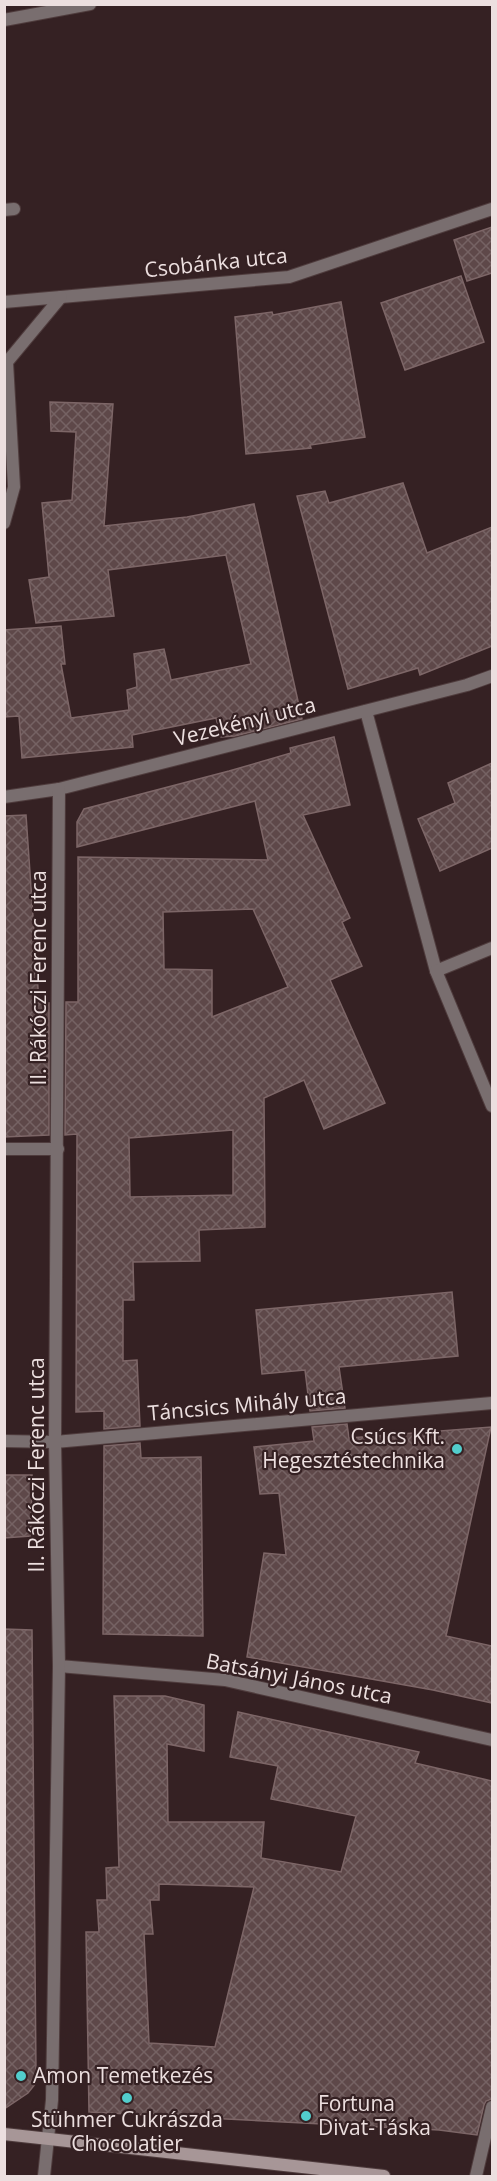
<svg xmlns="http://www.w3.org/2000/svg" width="497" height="2181" font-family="'Open Sans',sans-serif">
<defs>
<pattern id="building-cross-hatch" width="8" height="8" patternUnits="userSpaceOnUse" patternTransform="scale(1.5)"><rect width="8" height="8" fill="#5e4849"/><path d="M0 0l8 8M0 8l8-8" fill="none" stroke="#756263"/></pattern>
</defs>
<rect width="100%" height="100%" fill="#352123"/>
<g fill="url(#building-cross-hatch)" stroke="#7d6667" stroke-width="1.5" fill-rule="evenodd">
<polygon points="492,227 492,273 467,281 454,240"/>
<polygon points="461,276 484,342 405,370 381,303"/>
<polygon points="341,302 365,437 310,445 311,448 246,454 235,317 272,312 273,315"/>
<polygon points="50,402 113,404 104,526 187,517 254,504 302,719 235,736 221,737 216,718 132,735 133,747 22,758 19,716 4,717 4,630 61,626 65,664 61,664 71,718 129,710 127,690 137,687 134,654 164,649 171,680 251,664 226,555 108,570 114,616 36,623 29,580 49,577 42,503 72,500 76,432 51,431"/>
<polygon points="403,483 427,553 492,527 492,646 420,675 418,668 348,689 297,496 325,491 329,503"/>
<path d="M 334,737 L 350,805 L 303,815 L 350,918 L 342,922 L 362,966 L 330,980 L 385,1103 L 324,1129 L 304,1080 L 264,1098 L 265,1227 L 199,1230 L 200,1261 L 133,1262 L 134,1300 L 123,1300 L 123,1361 L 137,1360 L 140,1426 L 104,1429 L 104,1411 L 76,1412 L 77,1134 L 65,1135 L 66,1002 L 78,1002 L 78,857 L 268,860 L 255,801 L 77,847 L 77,822 L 84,809 L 229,771 L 291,753 L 290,748 ZM 253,909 L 288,987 L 212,1017 L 212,970 L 164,969 L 163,912 ZM 233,1130 L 233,1195 L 130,1197 L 129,1138 Z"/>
<polygon points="492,763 492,848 440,871 418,819 455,803 448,783"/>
<polygon points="26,815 39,1003 49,1003 49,1135 4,1137 4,816"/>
<polygon points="452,1292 458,1356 339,1367 345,1408 310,1411 305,1370 262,1374 256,1310"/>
<polygon points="347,1424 349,1438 491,1427 446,1636 492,1646 492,1703 433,1690 247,1657 264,1553 286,1555 279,1493 260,1494 254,1447 314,1441 312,1427"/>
<polygon points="140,1443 141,1458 201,1457 203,1636 103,1634 104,1446"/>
<polygon points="4,1475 32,1475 31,1536 4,1538"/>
<polygon points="4,1629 32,1630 36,2071 36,2083 28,2093 4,2109"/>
<path d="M 114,1696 L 165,1696 L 204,1705 L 204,1751 L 167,1744 L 168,1822 L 264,1822 L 261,1858 L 341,1872 L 356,1816 L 271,1799 L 278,1766 L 230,1757 L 238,1712 L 419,1752 L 415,1763 L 492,1781 L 492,2099 L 486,2101 L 484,2105 L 477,2135 L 439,2130 L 89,2112 L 86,1932 L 99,1932 L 97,1900 L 107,1900 L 106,1868 L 119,1867 ZM 159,1884 L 254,1887 L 215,2047 L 149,2043 L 144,1934 L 153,1934 L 150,1900 L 159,1900 Z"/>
</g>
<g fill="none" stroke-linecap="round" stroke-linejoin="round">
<defs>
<g id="lane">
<polyline points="366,711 436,971"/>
<polyline points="492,948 436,971 492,1106"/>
<polyline points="476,2176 492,2107"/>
</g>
<g id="street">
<polyline points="4,20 90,4"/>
<polyline points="4,210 14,209"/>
<polyline points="4,302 289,277 492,209"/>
<polyline points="4,523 14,487 7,362 61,297"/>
<polyline points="4,797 59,789 467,685 492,676"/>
<polyline points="4,1149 58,1149"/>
<polyline points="4,1441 55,1442 492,1403"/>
<polyline points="59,1666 225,1680 492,1740"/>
<polyline points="44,2176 52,2100 59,1666 55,1442 59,789"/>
</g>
<polyline id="secondary" points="4,2134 384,2176"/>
</defs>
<use href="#lane" stroke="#4f3c3d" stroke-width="14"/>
<use href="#street" stroke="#4f3c3d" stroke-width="14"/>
<use href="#secondary" stroke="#4f3c3d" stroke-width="14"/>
<use href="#lane" stroke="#796e6f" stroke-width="12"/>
<use href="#street" stroke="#796e6f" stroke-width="12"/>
<use href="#secondary" stroke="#a79697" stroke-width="12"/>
</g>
<g fill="#52cdcc" stroke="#352123" stroke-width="2">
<circle cx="457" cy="1449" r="6"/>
<circle cx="21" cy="2076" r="6"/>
<circle cx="127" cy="2098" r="6"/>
<circle cx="306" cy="2116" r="6"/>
</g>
<g text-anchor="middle" stroke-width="4.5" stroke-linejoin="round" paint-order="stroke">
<g font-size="21" fill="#ecdfdf" stroke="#352123">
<text transform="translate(216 263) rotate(-6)" y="7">Csobánka utca</text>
<text transform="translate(245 722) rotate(-14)" y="7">Vezekényi utca</text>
<text transform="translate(39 978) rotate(-90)" y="7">II. Rákóczi Ferenc utca</text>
<text transform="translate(247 1405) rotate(-5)" y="7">Táncsics Mihály utca</text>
<text transform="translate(37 1465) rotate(-90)" y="7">II. Rákóczi Ferenc utca</text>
<text transform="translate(299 1679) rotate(11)" y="7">Batsányi János utca</text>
</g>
<g font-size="21" fill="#ecdfdf" stroke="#352123" text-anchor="start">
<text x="445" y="1444" text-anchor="end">Csúcs Kft.<tspan x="445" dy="24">Hegesztéstechnika</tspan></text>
<text x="33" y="2083">Amon Temetkezés</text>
<text x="318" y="2111">Fortuna<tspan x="318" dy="24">Divat-Táska</tspan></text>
<text x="127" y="2127" text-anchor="middle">Stühmer Cukrászda<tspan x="127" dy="24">Chocolatier</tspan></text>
</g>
</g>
<rect width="497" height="2181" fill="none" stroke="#ecdfdf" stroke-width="12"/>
</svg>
